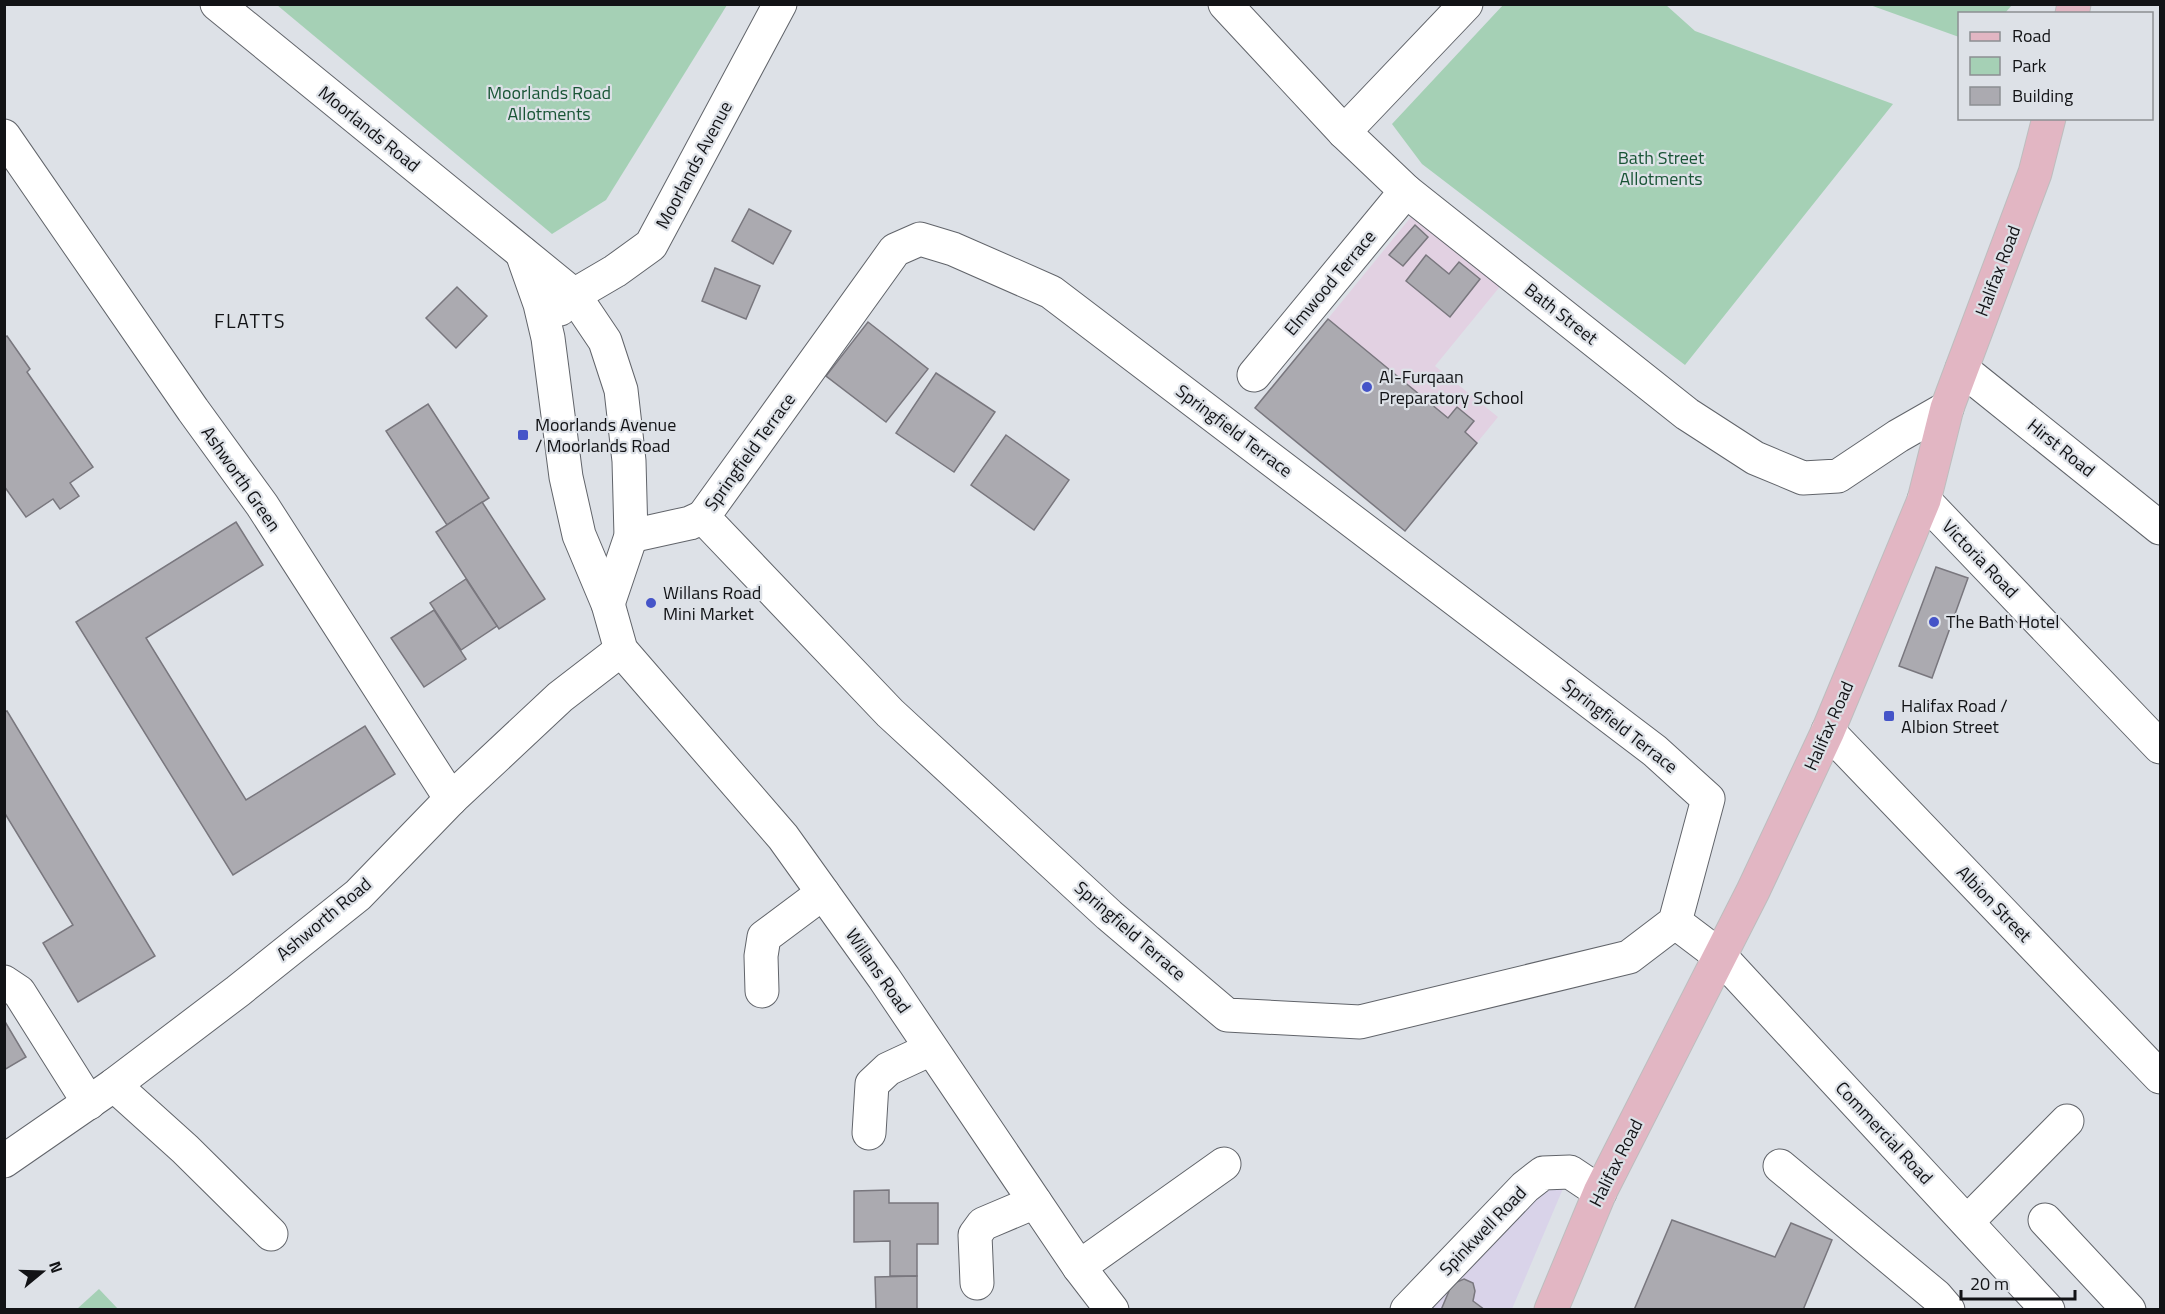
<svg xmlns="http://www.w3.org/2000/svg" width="2165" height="1314" font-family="'Titillium Web',sans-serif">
<rect width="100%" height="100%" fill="#dde1e7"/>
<polygon fill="#d9d3e9" points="1570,1172 1512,1309 1407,1310 1525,1187"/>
<polygon fill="#e2d1e2" points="1415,212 1502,284 1435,366 1498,417 1405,531 1255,408"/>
<g fill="#a5d0b5">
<polygon points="1504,4 1666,5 1695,31 1893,104 1685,365 1422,164 1392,124"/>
<polygon points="277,5 727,5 606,200 552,234"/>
<polygon points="1870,5 2012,5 2005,13 1960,14 1959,37"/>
<polygon points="99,1289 118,1309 77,1309"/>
</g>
<g fill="#abaab0" stroke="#79777e" stroke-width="1.5">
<polygon points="749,209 791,231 773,264 732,241"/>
<polygon points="1415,225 1428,237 1403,266 1389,255"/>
<polygon points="1426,255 1449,274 1459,262 1480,279 1450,317 1406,281"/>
<polygon points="715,268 760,286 746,319 702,301"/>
<polygon points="457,287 487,316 456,348 426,318"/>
<polygon points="1328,319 1448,418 1457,407 1474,421 1465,432 1477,443 1405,531 1255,408"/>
<polygon points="868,322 928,369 886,422 826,376"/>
<polygon points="7,336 30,369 27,372 93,467 70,483 79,496 60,509 53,499 26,517 4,486 4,338"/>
<polygon points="936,373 995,412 954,472 896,433"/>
<polygon points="428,404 489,498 447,525 386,431"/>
<polygon points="1006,435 1069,480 1034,530 971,485"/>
<polygon points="482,502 545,599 499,629 436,532"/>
<polygon points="236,522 263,565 146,638 246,800 365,726 395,774 233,875 76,622"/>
<polygon points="1936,567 1968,578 1932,678 1899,666"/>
<polygon points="466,579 497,626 461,650 430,603"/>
<polygon points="434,610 466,659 424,687 391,638"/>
<polygon points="7,711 155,956 78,1002 43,943 73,925 4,812 4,712"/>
<polygon points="4,1020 26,1057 4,1070"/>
<polygon points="889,1190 889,1203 938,1203 938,1244 917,1244 917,1276 890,1276 890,1241 854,1242 854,1191"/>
<polygon points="1672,1220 1775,1257 1791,1223 1832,1240 1803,1310 1634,1310"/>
<polygon points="917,1276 917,1310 876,1310 875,1277"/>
<polygon points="1464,1279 1473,1283 1475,1291 1473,1301 1485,1310 1441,1310 1452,1284"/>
</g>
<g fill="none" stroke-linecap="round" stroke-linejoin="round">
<defs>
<g id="minor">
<polyline points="217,4 574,295 605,341 621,390 629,461 631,536 608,604"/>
<polyline points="1225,4 1344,132 1406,191 1687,414 1755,458 1803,478 1838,476 1898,436 1947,408"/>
<polyline points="1344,132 1466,4"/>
<polyline points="4,136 193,410 262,505 451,799"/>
<polyline points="522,253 540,304 548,338 566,477 579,535 608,604 621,650 783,837 884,978 1079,1267 1112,1310"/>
<polyline points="560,309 574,295 615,271 651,245 780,4"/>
<polyline points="1962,369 2160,528"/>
<polyline points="1254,375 1406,191"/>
<polyline points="1924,500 2160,747"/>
<polyline points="631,536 690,523 703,517"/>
<polyline points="1828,731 2160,1077"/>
<polyline points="1675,922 1629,957 1360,1022 1227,1015 1109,915 890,713 703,517 895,250 920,239 953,249 1051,292 1655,751 1708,799 1675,922 1720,956 2048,1310"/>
<polyline points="4,982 19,992 89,1103"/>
<polyline points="762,991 761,956 764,937 823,893"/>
<polyline points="114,1085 185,1149 271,1234"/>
<polyline points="869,1133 872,1084 888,1069 931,1049"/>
<polyline points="4,1161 114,1085 238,991 358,895 451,799 560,697 621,650"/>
<polyline points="1780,1166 1936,1296 1948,1310"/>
<polyline points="2045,1220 2129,1310"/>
<polyline points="1967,1222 2067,1121"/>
<polyline points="1079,1267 1224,1164"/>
<polyline points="977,1283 975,1235 983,1224 1035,1202"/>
<polyline points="1407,1310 1525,1187 1543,1173 1570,1172 1600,1192"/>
</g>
<g id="major">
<polyline points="2072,14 2074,4"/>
<polyline points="1551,1310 1600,1192 1753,891 1828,731 1924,500 1947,408 2035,173 2049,118"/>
</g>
</defs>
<use href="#minor" stroke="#61646a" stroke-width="35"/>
<use href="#major" stroke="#bdbdbe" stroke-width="35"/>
<use href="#minor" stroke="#fff" stroke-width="33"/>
<use href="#major" stroke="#e2b6c3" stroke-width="33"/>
</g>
<g fill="#4554c8" stroke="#dde1e7" stroke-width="2">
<circle cx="1367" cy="387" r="6"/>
<rect x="517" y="429" width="12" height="12" rx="3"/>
<circle cx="651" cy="603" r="6"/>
<circle cx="1934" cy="622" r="6"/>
<rect x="1883" y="710" width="12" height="12" rx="3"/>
</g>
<g text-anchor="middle" stroke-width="4.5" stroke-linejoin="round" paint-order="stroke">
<g font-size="18" fill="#195536" stroke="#dde1e7">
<text x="549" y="99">Moorlands Road<tspan x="549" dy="21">Allotments</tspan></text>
<text x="1661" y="164">Bath Street<tspan x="1661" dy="21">Allotments</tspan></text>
</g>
<g font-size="18" fill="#121316" stroke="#dde1e7">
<text transform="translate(369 129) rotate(39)" y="6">Moorlands Road</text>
<text transform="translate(694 165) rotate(-62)" y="6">Moorlands Avenue</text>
<text transform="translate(1998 271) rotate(-69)" y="6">Halifax Road</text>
<text transform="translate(1330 283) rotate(-50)" y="6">Elmwood Terrace</text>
<text transform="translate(1561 314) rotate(38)" y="6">Bath Street</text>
<text transform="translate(1234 431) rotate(37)" y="6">Springfield Terrace</text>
<text transform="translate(2061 448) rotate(39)" y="6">Hirst Road</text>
<text transform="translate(750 452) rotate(-54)" y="6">Springfield Terrace</text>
<text transform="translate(241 479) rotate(55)" y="6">Ashworth Green</text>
<text transform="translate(1980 559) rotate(46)" y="6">Victoria Road</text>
<text transform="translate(1620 726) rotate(38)" y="6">Springfield Terrace</text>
<text transform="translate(1829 726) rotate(-66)" y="6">Halifax Road</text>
<text transform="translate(1994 904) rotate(46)" y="6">Albion Street</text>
<text transform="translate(324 919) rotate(-40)" y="6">Ashworth Road</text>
<text transform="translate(1130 931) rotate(41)" y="6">Springfield Terrace</text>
<text transform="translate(878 971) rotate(55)" y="6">Willans Road</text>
<text transform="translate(1884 1133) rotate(47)" y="6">Commercial Road</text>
<text transform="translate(1616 1163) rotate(-63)" y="6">Halifax Road</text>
<text transform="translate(1483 1231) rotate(-46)" y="6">Spinkwell Road</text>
</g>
<g font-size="18" fill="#121316" stroke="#dde1e7" text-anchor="start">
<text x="1379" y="383">Al-Furqaan<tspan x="1379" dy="21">Preparatory School</tspan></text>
<text x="535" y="431">Moorlands Avenue<tspan x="535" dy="21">/ Moorlands Road</tspan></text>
<text x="663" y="599">Willans Road<tspan x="663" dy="21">Mini Market</tspan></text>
<text x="1946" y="628">The Bath Hotel</text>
<text x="1901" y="712">Halifax Road /<tspan x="1901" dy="21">Albion Street</tspan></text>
</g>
<g font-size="20" letter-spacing="1.5" fill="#121316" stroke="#dde1e7">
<text x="250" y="328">FLATTS</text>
</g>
</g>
<rect width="2165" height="1314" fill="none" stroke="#121316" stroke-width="12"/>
<rect x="1958" y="12" width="195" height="108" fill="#dde1e7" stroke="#8c8f93" stroke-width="1.5"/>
<rect x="1970" y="32" width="30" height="9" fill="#e2b6c3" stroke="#8c8f93" stroke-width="1.5"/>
<text x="2012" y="42" font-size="18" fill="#121316">Road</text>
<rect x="1970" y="57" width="30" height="18" fill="#a5d0b5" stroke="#8c8f93" stroke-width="1.5"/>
<text x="2012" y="72" font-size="18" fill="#121316">Park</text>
<rect x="1970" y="87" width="30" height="18" fill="#abaab0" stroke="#8c8f93" stroke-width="1.5"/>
<text x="2012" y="102" font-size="18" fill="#121316">Building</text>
<g transform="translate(42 1272) rotate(71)" stroke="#dde1e7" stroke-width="4.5" paint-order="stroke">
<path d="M0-4.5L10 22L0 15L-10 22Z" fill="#121316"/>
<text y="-9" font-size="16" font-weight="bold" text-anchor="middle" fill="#121316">N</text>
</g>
<path d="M1961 1290v9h114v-9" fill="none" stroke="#121316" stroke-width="3"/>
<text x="1970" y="1290" font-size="18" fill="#121316" stroke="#dde1e7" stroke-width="4.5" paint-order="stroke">20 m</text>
</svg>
